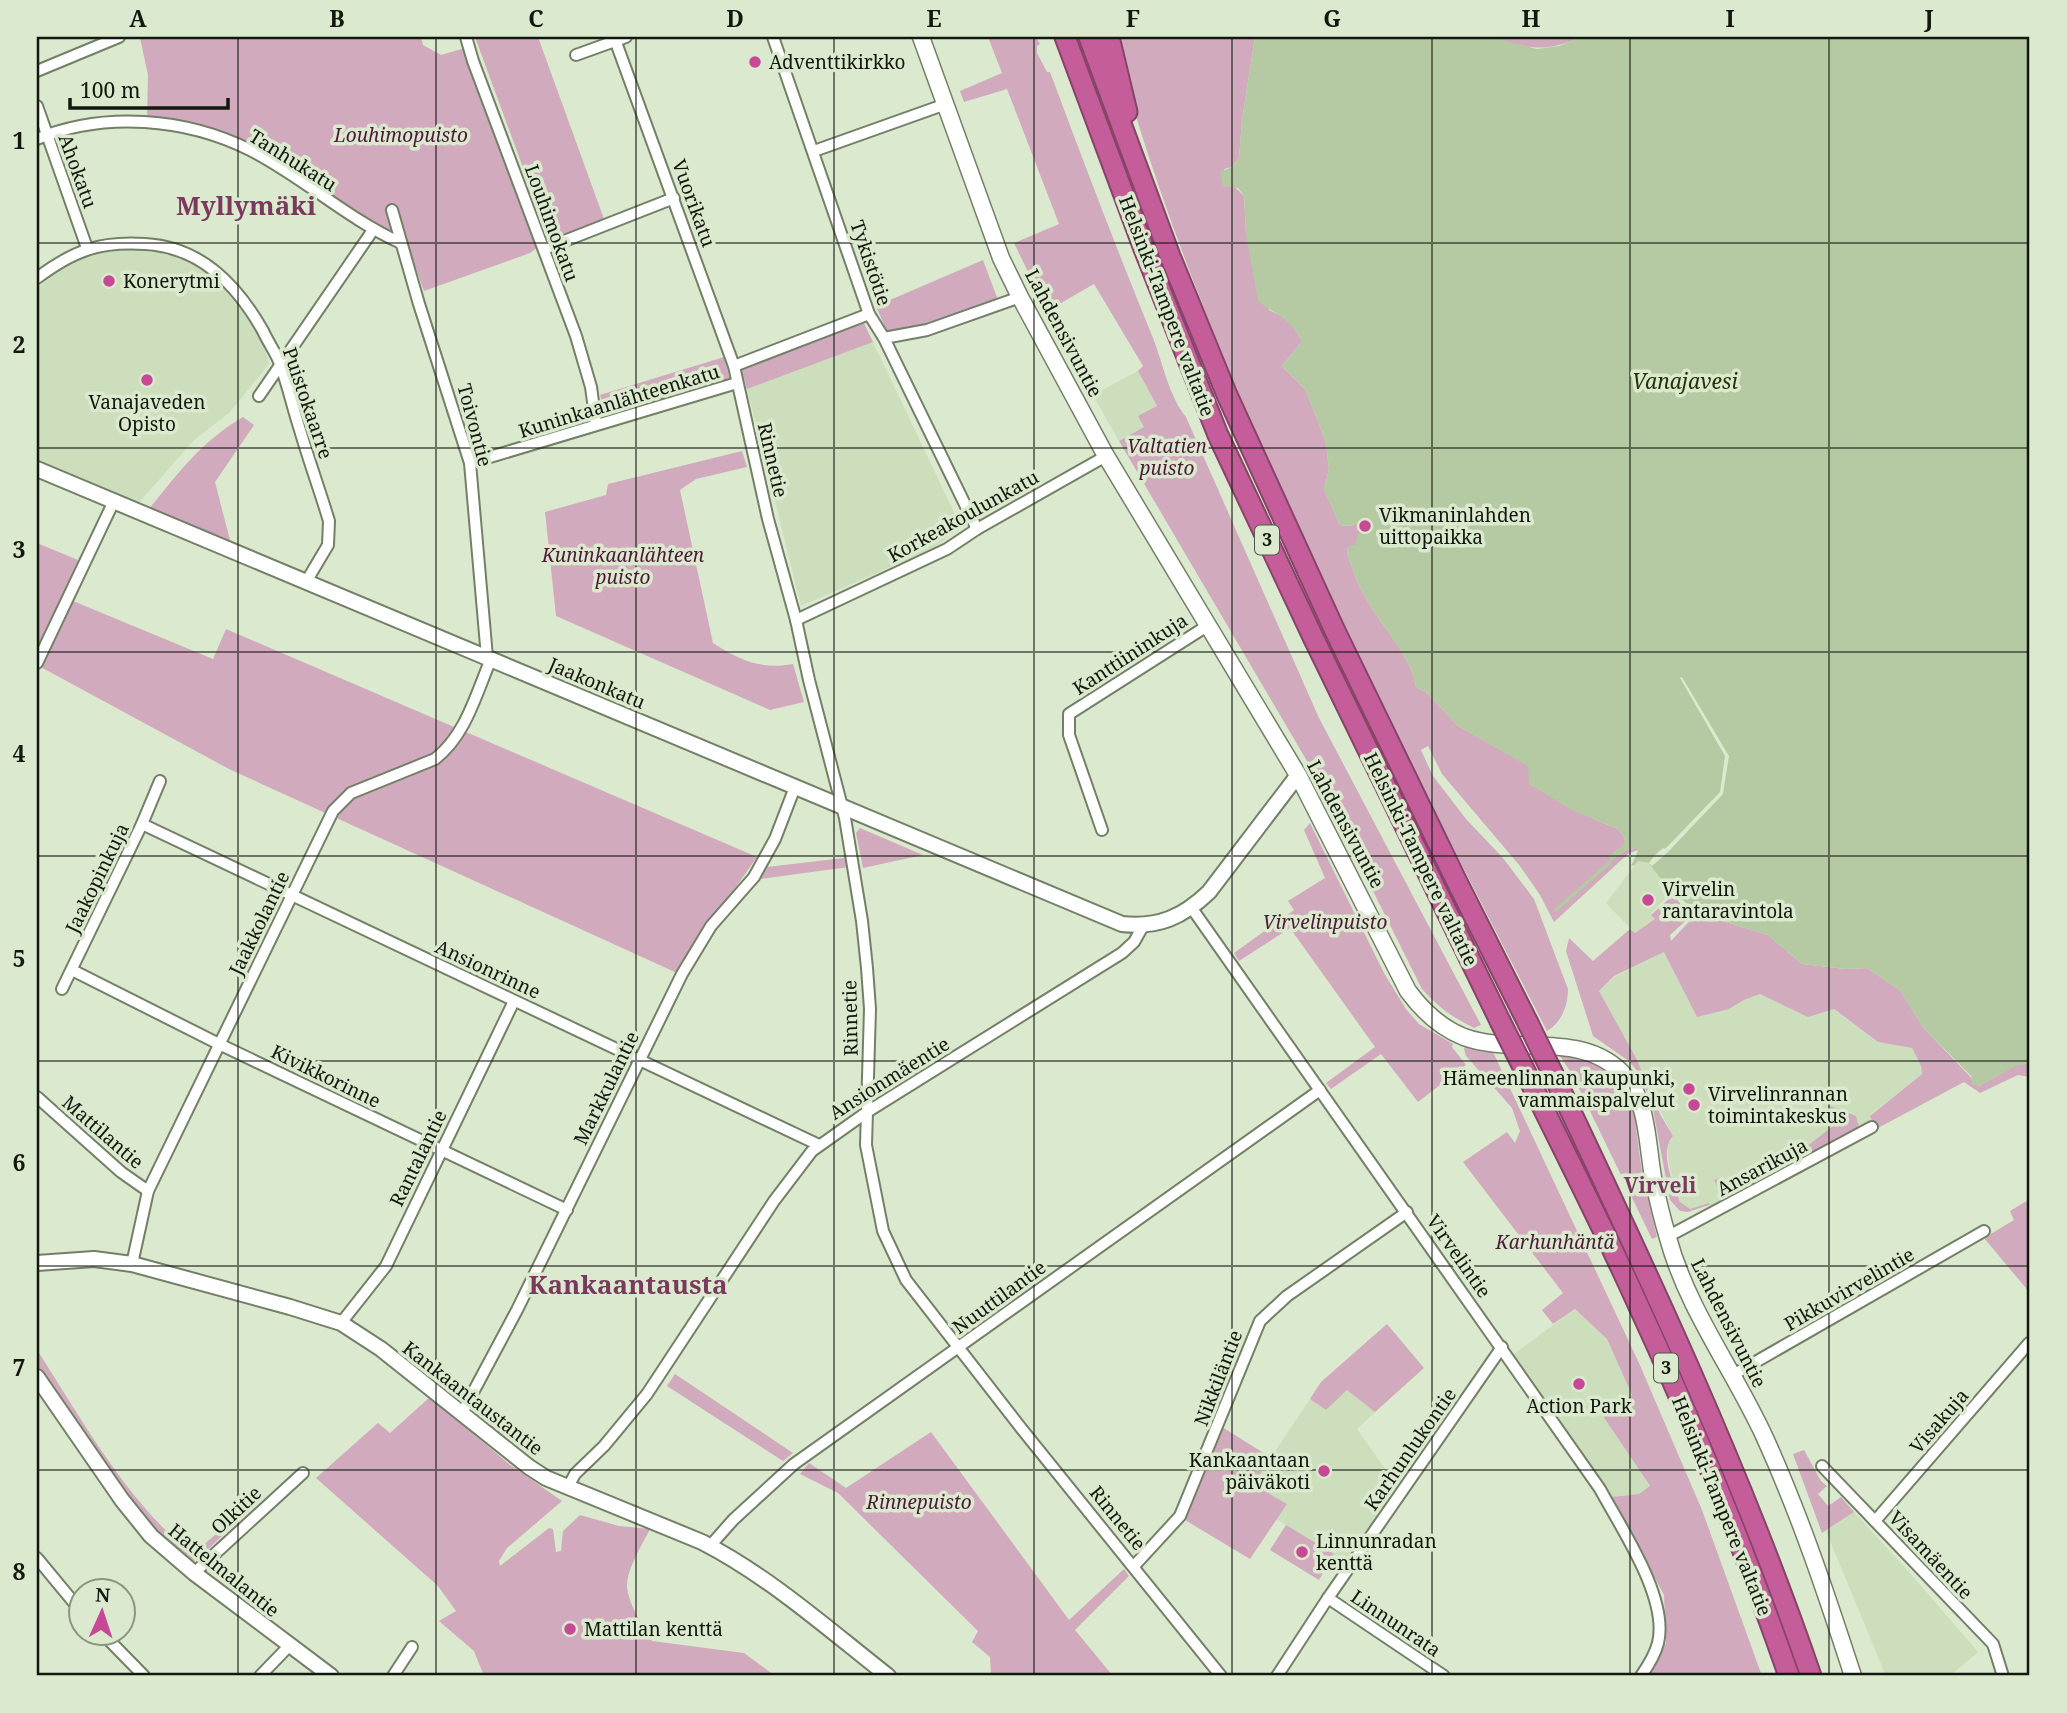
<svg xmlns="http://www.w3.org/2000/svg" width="2067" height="1713" font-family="'Noto Serif',serif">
<rect width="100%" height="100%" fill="#dbe9ce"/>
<g fill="#cddebc">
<polygon points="139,249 181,257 214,275 245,311 265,348 269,364 229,413 193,441 137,505 37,462 37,288 70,262 89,254"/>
<polygon points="873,342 961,527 934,548 801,606 747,389"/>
<polygon points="1138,371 1157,406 1144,427 1119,441 1093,395"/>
<polygon points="1638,861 1649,863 1671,889 1670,894 1651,913 1655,919 1635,933 1606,903"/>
<polygon points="1664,952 1729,1009 1744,1000 1760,994 1784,1004 1833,1009 1878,1042 1912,1048 1921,1066 1922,1074 1870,1115 1876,1129 1808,1167 1714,1218 1708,1203 1690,1209 1686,1208 1680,1202 1669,1165 1667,1146 1673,1136 1599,991 1614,977"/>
<polygon points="1575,1309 1607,1339 1632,1395 1603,1415 1650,1487 1640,1494 1612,1497 1514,1354"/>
<polygon points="1347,1390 1375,1412 1357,1429 1397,1486 1346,1562 1276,1519 1287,1504 1253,1485 1310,1399 1326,1410"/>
<polygon points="1854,1512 1909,1572 1978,1652 1950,1676 1886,1676 1826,1531"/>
</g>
<g fill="#d1aabe">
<polygon points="144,37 421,37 423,45 441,55 465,48 538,247 530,253 424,291 406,241 359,216 291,168 249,143 147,119 148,75 140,38"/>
<polygon points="475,37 538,37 604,219 550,241"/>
<path d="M 988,37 L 1036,37 L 1040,44 L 1037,46 L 1037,53 L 1047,72 L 1050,72 C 1083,161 1117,250 1153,338 C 1163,364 1169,396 1186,417 L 1319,718 L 1481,1025 L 1474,1028 C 1452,1017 1438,1007 1422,989 L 1314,773 L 1119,441 L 1144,427 L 1138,416 L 1157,406 L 1138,371 L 1143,366 L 1094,284 L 1047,311 L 1014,243 L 1059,224 L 1007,89 L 964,102 L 960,91 L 1002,73 Z"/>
<path d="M 1116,37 L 1255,37 L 1242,120 L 1239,158 L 1232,167 L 1224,169 L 1234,186 L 1244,196 L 1246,234 L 1269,310 C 1286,317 1294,325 1302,341 L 1282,366 L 1305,389 L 1319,424 L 1326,444 L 1329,469 L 1324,489 L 1340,525 L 1349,526 L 1367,520 L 1371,527 L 1369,531 L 1362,534 L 1356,545 L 1348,547 C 1346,554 1349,560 1352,567 C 1356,580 1361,591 1368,602 C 1382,626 1413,659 1416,687 L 1426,692 L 1458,726 L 1529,766 L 1529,784 L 1596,820 L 1618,829 L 1624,837 L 1625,843 L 1624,846 L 1614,852 L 1609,862 L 1626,850 L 1636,848 L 1638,850 L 1629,853 L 1554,922 L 1540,895 L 1520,866 L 1442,774 L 1428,746 L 1421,750 L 1433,776 L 1466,819 L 1503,858 L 1534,899 L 1568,989 C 1568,1005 1562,1022 1547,1031 C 1425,793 1300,556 1203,306 C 1180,247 1158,187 1139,126 C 1130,97 1121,68 1116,37 Z"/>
<path d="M 1491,37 L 1582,37 C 1544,53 1529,49 1491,37 Z"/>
<polygon points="983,260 998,300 933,323 887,332 876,306"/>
<polygon points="863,321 873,342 747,389 741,368"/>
<polygon points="724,357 730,380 606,416 600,395"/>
<path d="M 243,417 L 254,425 L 215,482 L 230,540 L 149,509 C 179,472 201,442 243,417 Z"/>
<path d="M 742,451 L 747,467 L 696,479 L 680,490 L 713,643 C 739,660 761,670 793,664 L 804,702 L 770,710 L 556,616 L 545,512 L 606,495 L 608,484 Z"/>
<path d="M 37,543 L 78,560 L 63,596 L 73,601 L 213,659 L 226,629 L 757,857 C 730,896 702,933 675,972 L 229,769 L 37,665 Z"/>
<polygon points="1310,823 1384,973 1406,1009 1419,1024 1453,1044 1452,1047 1466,1065 1418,1102 1381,1054 1331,1089 1326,1083 1375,1047 1290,928 1239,961 1234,953 1294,910 1288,901 1325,878 1304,830"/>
<polygon points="860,828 923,855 863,868 856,833"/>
<polygon points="844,858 849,867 761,879 767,867"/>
<path d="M 1673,895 L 1691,916 L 1670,935 L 1671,941 L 1697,913 L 1768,935 L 1802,964 L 1846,969 L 1867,968 L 1900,990 L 1923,1027 L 1979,1086 L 2016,1065 L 2029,1063 L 2030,1077 L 2018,1075 L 1980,1093 L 1964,1082 L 1876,1129 L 1870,1116 L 1922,1074 L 1921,1066 L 1912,1048 L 1878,1042 L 1834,1009 L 1808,1017 L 1760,994 L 1744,1000 L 1729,1009 L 1697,1017 L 1664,952 L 1614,976 L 1599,991 L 1636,1058 L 1660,1114 L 1673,1136 C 1658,1152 1674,1184 1680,1202 L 1690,1209 L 1709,1203 L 1709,1205 L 1688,1212 L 1680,1211 L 1670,1200 L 1652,1104 L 1638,1072 L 1629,1061 L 1593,1036 L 1566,951 L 1569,938 L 1593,961 L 1630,929 L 1635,933 L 1655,919 L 1651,915 Z"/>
<polygon points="1466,1045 1493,1052 1639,1363 1702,1510 1762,1676 1648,1676 1666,1643 1664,1595 1612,1497 1639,1494 1650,1486 1603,1416 1632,1395 1607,1339 1575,1309 1553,1324 1542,1310 1563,1293 1463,1162 1507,1132 1515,1143 1520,1131 1512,1108 1466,1056 1464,1049"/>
<polygon points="1558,1053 1595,1062 1608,1072 1629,1097 1634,1112 1641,1166 1657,1237 1652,1239 1572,1074"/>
<polygon points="1830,1106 1856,1116 1859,1127 1794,1165 1787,1148 1801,1151 1837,1123 1829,1110"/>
<polygon points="1779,1150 1787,1164 1725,1199 1714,1180 1719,1178 1728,1188 1742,1176 1755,1173"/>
<polygon points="2030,1199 2030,1293 1984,1238 2014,1220 2010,1211"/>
<polygon points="1387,1324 1424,1368 1375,1412 1347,1390 1326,1410 1310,1399 1321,1382"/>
<path d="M 37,1350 C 83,1421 124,1497 189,1552 L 200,1548 L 226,1525 L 227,1531 L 199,1558 L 194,1561 L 183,1558 L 149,1524 L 111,1477 L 37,1366 Z"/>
<polygon points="675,1374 793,1453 783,1461 667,1386"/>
<path d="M 430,1397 L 509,1464 L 562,1501 L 507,1548 L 499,1561 L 500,1566 L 549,1528 L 553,1529 L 556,1552 L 561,1551 L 563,1531 L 580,1515 L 619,1526 L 650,1529 C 642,1545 628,1567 627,1585 C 627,1601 643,1628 652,1641 L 744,1653 L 775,1676 L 484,1676 L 474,1651 L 439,1621 L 456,1611 L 438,1586 L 316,1478 L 378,1423 L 390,1433 Z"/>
<polygon points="1222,1427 1270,1457 1254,1485 1287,1504 1250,1559 1185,1520"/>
<polygon points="931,1432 1069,1620 1124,1569 1129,1576 1075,1630 1113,1676 991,1676 990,1657 972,1642 978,1631 838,1493 800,1474 809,1463 846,1488"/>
<polygon points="1804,1450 1821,1481 1827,1486 1818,1494 1828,1506 1841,1497 1854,1512 1822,1533 1793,1454"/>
<polygon points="1286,1525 1334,1554 1319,1580 1270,1550"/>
</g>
<path fill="#b5c9a2" d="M 1255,37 L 1491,37 L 1537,49 L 1559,46 L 1582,37 L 2030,37 L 2030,1063 L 2016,1066 L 1979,1086 L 1971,1084 L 1972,1077 L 1923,1027 L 1900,990 L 1867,968 L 1846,969 L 1802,964 L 1768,935 L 1697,913 L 1663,882 L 1649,863 L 1638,861 L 1635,865 L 1631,866 L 1638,851 L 1636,848 L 1626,850 L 1609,863 L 1610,856 L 1625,843 L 1624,837 L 1618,829 L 1572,810 L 1529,784 L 1528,766 L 1458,726 L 1426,692 L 1416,687 C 1413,659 1382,626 1368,602 C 1361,591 1356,580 1352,567 C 1349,560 1346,554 1348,547 L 1356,544 L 1356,539 L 1359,533 L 1369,531 L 1371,527 L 1367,520 L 1349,526 L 1340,525 L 1324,489 L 1329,469 L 1326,444 L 1319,424 L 1305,389 L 1282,366 L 1302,341 C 1289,316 1278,317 1258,301 L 1246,234 L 1244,196 L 1238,188 L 1223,186 L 1220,172 L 1232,167 L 1239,158 L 1242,120 Z"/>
<polygon fill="#dbe9ce" points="1682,677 1729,756 1723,794 1667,853 1652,866 1649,863 1654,856 1663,848 1665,849 1720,792 1725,756 1680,678"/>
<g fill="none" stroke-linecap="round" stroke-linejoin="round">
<polyline stroke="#b5c9a2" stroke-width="3.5" points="1556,910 1609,863"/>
<defs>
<g id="minor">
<polyline points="466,37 473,61 576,336 591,387 596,424"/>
<polyline points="614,37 734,366 768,519 796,620 809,680 845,818 862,921 867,968 870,1009 866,1145 883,1231 906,1280 1021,1428 1221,1676"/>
<polyline points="773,37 869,314 884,338 977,529"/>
<polyline points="576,55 626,37"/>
<polyline points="37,71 119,37"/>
<polyline points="37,106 87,248"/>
<path d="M 37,139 C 104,111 186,118 250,150 C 303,177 346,218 401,243"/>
<polyline points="814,151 946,104"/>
<polyline points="392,210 419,304 470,463 487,657"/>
<polyline points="544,249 674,198"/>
<path d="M 37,278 C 73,251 99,241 145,244 C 201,247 237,285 263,331 C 268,342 276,353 280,364 C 288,385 293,409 300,430 C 309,461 320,491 329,521 L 328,545 L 306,582"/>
<polyline points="884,338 927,330 1020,297"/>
<polyline points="734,366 869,314"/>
<polyline points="259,396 373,230"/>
<polyline points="470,463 737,383"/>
<polyline points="796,620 947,549 977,529 1106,456"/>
<polyline points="37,663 114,501"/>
<polyline points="142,824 819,1145"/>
<polyline points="1102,830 1069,735 1069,714 1207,626"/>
<path d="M 1191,907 L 1600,1489 C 1621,1528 1669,1598 1658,1643 C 1655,1655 1648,1666 1641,1676"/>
<polyline points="72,970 219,1044 567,1210"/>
<polyline points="62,989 142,824 160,781"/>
<polyline points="37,1097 121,1172 148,1191"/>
<polyline points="1667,1237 1872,1127"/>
<path d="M 132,1264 L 148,1191 L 333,811 L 351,793 L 435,759 C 466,735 476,694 491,659"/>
<polyline points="341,1323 386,1266 514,1001"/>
<polyline points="1731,1376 1984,1231"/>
<polyline points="462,1413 517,1310 682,974 711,926 754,877 775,839 795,787"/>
<polyline points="1822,1466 1993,1644 2003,1676"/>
<polyline points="568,1487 575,1474 604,1446 647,1394 774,1201 812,1151 867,1112 1122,953 1134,942 1143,926"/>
<polyline points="1875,1521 2029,1343"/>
<polyline points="710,1546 733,1520 794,1464 1320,1090"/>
<polyline points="37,1558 80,1610"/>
<polyline points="1134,1566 1180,1516 1260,1321 1287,1296 1407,1212"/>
<polyline points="194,1573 303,1473"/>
<polyline points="1328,1598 1444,1676"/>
<polyline points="101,1632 144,1676"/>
<polyline points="260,1676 289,1646"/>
<polyline points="393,1676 412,1647"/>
<polyline points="1277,1676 1328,1598 1502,1347"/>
</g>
<g id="tertiary">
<path d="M 37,469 L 1122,924 C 1158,928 1183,917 1209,892 L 1298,775"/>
<path d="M 37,1263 L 94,1259 L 132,1264 L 290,1307 L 341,1323 L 381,1349 L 529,1467 L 546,1478 L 702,1542 C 770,1577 828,1629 888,1676"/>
<polyline points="37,1377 122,1500 151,1536 194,1573 331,1676"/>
</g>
<path id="secondary" d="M 921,37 L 1001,258 L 1020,297 L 1106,456 L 1298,775 L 1408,991 C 1422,1010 1441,1028 1464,1037 C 1516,1056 1583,1029 1625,1076 C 1648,1103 1647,1143 1653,1177 C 1657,1197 1662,1218 1668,1238 C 1688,1311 1734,1370 1765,1438 C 1800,1515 1827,1596 1853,1676"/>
<g id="motorway">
<polyline points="1065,37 1144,249 1218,435 1313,637 1500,1021"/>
<polyline points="1089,37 1170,256 1227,395 1335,631 1457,882 1528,1023"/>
<polyline points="1109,37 1127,112"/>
<path d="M 1523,1067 C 1559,1141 1596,1213 1630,1287 C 1689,1414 1743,1544 1789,1676"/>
<path d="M 1553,1074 C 1647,1272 1740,1469 1811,1676"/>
</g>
</defs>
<use href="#minor" stroke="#738067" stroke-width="14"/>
<use href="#tertiary" stroke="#738067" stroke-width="18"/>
<use href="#secondary" stroke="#738067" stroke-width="19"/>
<use href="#motorway" stroke="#864568" stroke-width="23"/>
<use href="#minor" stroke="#fff" stroke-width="10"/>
<use href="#tertiary" stroke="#fff" stroke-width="14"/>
<use href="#secondary" stroke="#fff" stroke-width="16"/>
<use href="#motorway" stroke="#c45d99" stroke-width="19"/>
<defs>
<g id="motorway-bridge">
<polyline points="1500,1021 1523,1067"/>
<polyline points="1528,1023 1553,1074"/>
</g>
</defs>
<use href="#motorway-bridge" stroke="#864568" stroke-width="23" stroke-linecap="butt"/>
<use href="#motorway-bridge" stroke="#c45d99" stroke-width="19"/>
</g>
<path fill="none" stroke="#13180e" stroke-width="2" stroke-opacity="0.55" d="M 238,37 L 238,1676M 436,37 L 436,1676M 636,37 L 636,1676M 834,37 L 834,1676M 1034,37 L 1034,1676M 1232,37 L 1232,1676M 1432,37 L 1432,1676M 1630,37 L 1630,1676M 1829,37 L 1829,1676M 37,243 L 2030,243M 37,448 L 2030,448M 37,652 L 2030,652M 37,856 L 2030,856M 37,1061 L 2030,1061M 37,1266 L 2030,1266M 37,1470 L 2030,1470"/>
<g fill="#c74895" stroke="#dbe9ce" stroke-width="2.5">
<circle cx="755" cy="62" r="7"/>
<circle cx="109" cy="281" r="7"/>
<circle cx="147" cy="380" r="7"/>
<circle cx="1365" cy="526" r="7"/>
<circle cx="1648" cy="900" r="7"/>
<circle cx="1689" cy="1089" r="7"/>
<circle cx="1694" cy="1105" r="7"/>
<circle cx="1579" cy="1384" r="7"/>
<circle cx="1324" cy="1471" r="7"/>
<circle cx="1302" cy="1552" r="7"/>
<circle cx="570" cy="1629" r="7"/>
</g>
<g text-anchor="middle" stroke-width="7" stroke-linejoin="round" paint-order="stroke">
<g fill="#dbe9ce" stroke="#4f5748" stroke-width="2">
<rect x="1255" y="525.5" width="24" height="29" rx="5"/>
<rect x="1654" y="1353.5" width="24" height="29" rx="5"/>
</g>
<g font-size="18" font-weight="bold" fill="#13180e">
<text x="1267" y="546">3</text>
<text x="1666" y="1374">3</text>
</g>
<g font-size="19" fill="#13180e" stroke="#dbe9ce" text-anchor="start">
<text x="769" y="69">Adventtikirkko</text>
<text x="123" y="288">Konerytmi</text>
<text x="147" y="409" text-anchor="middle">Vanajaveden<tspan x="147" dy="22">Opisto</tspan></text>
<text x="1379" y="522">Vikmaninlahden<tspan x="1379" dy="22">uittopaikka</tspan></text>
<text x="1662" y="896">Virvelin<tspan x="1662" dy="22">rantaravintola</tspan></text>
<text x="1675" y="1085" text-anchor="end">Hämeenlinnan kaupunki,<tspan x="1675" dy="22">vammaispalvelut</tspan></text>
<text x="1708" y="1101">Virvelinrannan<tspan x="1708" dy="22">toimintakeskus</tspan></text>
<text x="1579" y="1413" text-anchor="middle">Action Park</text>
<text x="1310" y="1467" text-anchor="end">Kankaantaan<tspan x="1310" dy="22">päiväkoti</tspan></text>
<text x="1316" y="1548">Linnunradan<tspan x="1316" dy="22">kenttä</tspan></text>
<text x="584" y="1636">Mattilan kenttä</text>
</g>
<g font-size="19" font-style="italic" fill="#4d1939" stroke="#dbe9ce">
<text x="401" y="142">Louhimopuisto</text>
<text x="1167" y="453">Valtatien<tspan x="1167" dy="22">puisto</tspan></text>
<text x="623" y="562">Kuninkaanlähteen<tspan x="623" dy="22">puisto</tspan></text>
<text x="1325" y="929">Virvelinpuisto</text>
<text x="1555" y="1249">Karhunhäntä</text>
<text x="919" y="1509">Rinnepuisto</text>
</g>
<g font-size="19" fill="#13180e" stroke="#dbe9ce">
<text transform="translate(293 160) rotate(32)" y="7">Tanhukatu</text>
<text transform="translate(78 171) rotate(70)" y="7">Ahokatu</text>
<text transform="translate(694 203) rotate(70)" y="7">Vuorikatu</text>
<text transform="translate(552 223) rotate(70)" y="7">Louhimokatu</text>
<text transform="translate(871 263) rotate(71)" y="7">Tykistötie</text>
<text transform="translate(1167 306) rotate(69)" y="7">Helsinki-Tampere valtatie</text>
<text transform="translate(1064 333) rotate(62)" y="7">Lahdensivuntie</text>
<text transform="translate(619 401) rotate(-17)" y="7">Kuninkaanlähteenkatu</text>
<text transform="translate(308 403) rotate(71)" y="7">Puistokaarre</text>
<text transform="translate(475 425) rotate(75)" y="7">Toivontie</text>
<text transform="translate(773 460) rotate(77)" y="7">Rinnetie</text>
<text transform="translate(963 516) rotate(-29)" y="7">Korkeakoulunkatu</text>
<text transform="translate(1130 654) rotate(-33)" y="7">Kanttiininkuja</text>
<text transform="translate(597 683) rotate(23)" y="7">Jaakonkatu</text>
<text transform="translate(1346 824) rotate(62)" y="7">Lahdensivuntie</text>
<text transform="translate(1421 859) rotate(64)" y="7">Helsinki-Tampere valtatie</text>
<text transform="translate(97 878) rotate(-64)" y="7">Jaakopinkuja</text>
<text transform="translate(259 923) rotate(-64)" y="7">Jaakkolantie</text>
<text transform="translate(488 969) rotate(25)" y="7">Ansionrinne</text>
<text transform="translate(850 1018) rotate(-91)" y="7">Rinnetie</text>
<text transform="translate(326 1076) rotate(26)" y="7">Kivikkorinne</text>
<text transform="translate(889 1078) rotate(-32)" y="7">Ansionmäentie</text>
<text transform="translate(606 1088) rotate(-64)" y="7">Markkulantie</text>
<text transform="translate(103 1132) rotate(41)" y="7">Mattilantie</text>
<text transform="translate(418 1158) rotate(-64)" y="7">Rantalantie</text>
<text transform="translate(1762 1167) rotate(-28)" y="7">Ansarikuja</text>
<text transform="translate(1459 1256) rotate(55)" y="7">Virvelintie</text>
<text transform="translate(1849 1289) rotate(-30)" y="7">Pikkuvirvelintie</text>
<text transform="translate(999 1297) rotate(-36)" y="7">Nuuttilantie</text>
<text transform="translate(1729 1323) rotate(63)" y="7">Lahdensivuntie</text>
<text transform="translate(1218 1378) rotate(-69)" y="7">Nikkiläntie</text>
<text transform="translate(473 1398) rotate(38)" y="7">Kankaantaustantie</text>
<text transform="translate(1939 1421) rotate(-49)" y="7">Visakuja</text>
<text transform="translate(1410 1449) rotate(-55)" y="7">Karhunlukontie</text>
<text transform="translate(1722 1506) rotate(68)" y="7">Helsinki-Tampere valtatie</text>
<text transform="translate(236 1510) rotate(-43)" y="7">Olkitie</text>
<text transform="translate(1118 1518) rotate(51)" y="7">Rinnetie</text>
<text transform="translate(1931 1555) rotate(47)" y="7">Visamäentie</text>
<text transform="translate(224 1570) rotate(39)" y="7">Hattelmalantie</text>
<text transform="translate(1396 1623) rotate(34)" y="7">Linnunrata</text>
</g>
<g font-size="21" font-style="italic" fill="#213307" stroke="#dbe9ce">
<text x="1685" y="389">Vanajavesi</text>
</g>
<g font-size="21" font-weight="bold" fill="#793a5e" stroke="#dbe9ce">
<text x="1660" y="1193">Virveli</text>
</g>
<g font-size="26" font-weight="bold" fill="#793a5e" stroke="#dbe9ce">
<text x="246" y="215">Myllymäki</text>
<text x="628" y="1294">Kankaantausta</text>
</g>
</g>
<rect width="2067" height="1713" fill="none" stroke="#dbe9ce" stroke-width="77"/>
<g transform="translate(102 1612) rotate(3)"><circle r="33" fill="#dbe9ce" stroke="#8b9581" stroke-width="2"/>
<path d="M0-5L12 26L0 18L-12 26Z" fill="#c74895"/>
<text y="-10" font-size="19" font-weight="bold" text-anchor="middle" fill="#13180e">N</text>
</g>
<path d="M70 98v10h158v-10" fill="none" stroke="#13180e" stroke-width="3.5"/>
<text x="80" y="98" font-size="21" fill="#13180e" stroke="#dbe9ce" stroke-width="5" paint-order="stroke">100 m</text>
<rect x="38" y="38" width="1990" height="1636" fill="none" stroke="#13180e" stroke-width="2.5"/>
<g font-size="23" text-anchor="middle" font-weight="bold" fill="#13180e">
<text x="138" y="27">A</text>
<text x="337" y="27">B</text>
<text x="536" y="27">C</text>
<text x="735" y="27">D</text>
<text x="934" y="27">E</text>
<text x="1133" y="27">F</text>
<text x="1332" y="27">G</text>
<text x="1531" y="27">H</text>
<text x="1730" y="27">I</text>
<text x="1929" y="27">J</text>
<text x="19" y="149">1</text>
<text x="19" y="353">2</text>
<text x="19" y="558">3</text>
<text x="19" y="762">4</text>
<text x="19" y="967">5</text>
<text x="19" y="1171">6</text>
<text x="19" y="1376">7</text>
<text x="19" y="1580">8</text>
</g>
</svg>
